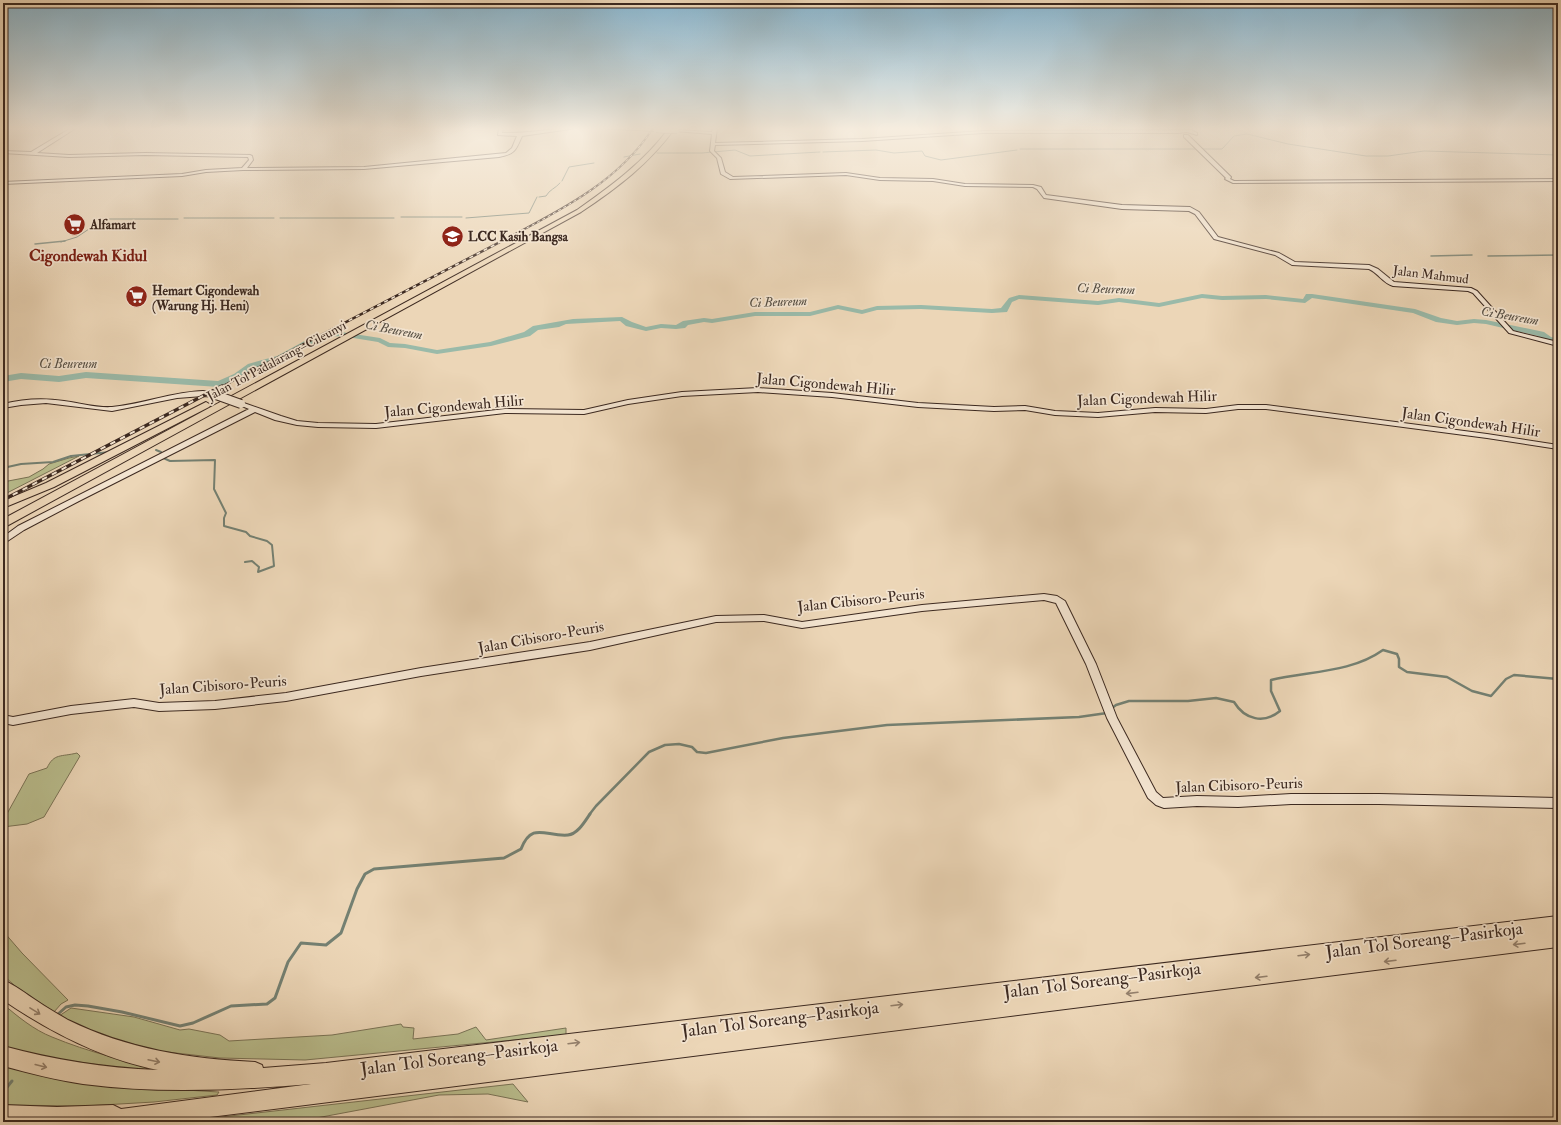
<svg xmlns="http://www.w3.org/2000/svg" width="1561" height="1125" font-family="'IM FELL Double Pica',serif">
<rect width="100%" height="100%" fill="#ecd6b7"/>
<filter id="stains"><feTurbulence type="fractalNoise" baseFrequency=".005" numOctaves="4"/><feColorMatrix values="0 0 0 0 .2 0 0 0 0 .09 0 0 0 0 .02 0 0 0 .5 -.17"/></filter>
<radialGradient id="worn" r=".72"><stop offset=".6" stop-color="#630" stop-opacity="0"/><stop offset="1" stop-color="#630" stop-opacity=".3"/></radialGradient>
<g fill="#b9bd8d" stroke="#7a7356">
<polygon points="79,456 3,495 3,482 29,477 43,469 49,464 69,458"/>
<path d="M 77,753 L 80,756 L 44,817 L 27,824 L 3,827 L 3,821 L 29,774 L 47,768 C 54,753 61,757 77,753 Z"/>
<polygon points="3,931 22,953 68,1000 61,1004 54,1012 15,986 3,975"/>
<path d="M 3,1004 C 17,1016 34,1030 52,1037 C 88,1052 126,1061 164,1070 L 163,1074 L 22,1054 L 3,1047 Z"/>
<polygon points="71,1008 134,1017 180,1030 189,1029 220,1035 229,1041 332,1035 401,1024 403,1027 414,1028 413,1039 458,1034 476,1027 486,1040 566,1028 566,1035 305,1060 220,1058 158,1051 100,1035 59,1016"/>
<polygon points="3,1063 134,1087 219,1092 217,1095 154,1102 85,1106 3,1105"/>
<polygon points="513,1084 528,1102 488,1094 439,1095 295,1122 177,1122"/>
</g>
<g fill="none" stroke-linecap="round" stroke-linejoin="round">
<g stroke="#748072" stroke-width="1">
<polyline points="1020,149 1222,149 1234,136 1247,134 1288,144 1366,156 1388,156 1424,151 1558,155"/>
<polyline points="823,152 876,150 894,153 922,151 925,156 941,160 1017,150"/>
<polyline points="657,153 702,153 735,150 750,156 820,152"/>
<polyline points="624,157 640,154"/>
<polyline points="562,181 569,167 594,163"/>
<path d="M 539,197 L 546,196 C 549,190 556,188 560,183"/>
<polyline points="401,217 462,217"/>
<polyline points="184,218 274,218"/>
<polyline points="280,218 394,218"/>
<polyline points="466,218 529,213 537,197"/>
<polyline points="103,219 178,219"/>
<polyline points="61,242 77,237 101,221"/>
</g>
<g stroke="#748072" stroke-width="1.5">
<polyline points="35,244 65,241"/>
<polyline points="1431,256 1472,255"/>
<polyline points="1488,256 1558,255"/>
</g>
<g stroke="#748072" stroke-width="2">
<polyline points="156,450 161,452 161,457 170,461 215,460 214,489 226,513 224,518 224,526 246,532 250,536 267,541 272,545 274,566 258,572 259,567 252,561 245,562"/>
<polyline points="3,468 21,464 53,462 71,456 110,452"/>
</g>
<g stroke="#748072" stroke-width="2.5">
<path d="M 1112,708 L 1116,705 L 1129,701 L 1188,701 L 1216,698 L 1234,702 C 1245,720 1264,724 1280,711 L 1271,691 L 1271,680 C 1308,671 1351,673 1383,650 L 1397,654 L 1399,659 L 1399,667 L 1407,672 L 1447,677 L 1472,691 L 1491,696 L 1506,679 L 1514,675 L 1558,679"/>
<polyline points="589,815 596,806 649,752 665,745 679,744 692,747 697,752 706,753 783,738 887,725 1079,717 1107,713"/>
</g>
<g stroke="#748072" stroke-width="3">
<path d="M 57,1015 L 66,1007 L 75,1005 L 88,1006 L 122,1012 L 180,1026 L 193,1023 L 231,1006 L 267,1004 L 275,998 L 288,962 L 301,943 L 326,945 L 341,933 L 357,889 L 365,874 L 374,869 L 504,858 L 521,849 C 532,821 546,837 568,835 C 578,834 585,821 590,814"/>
<polyline points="3,1092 12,1081"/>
</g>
<polygon fill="#9abaa9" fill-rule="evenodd" points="1202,294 1222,296 1266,295 1303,299 1306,294 1312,294 1415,309 1441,318 1457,321 1474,319 1486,320 1544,332 1551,337 1558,339 1558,344 1545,341 1538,336 1486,324 1474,323 1457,325 1436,322 1413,313 1312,298 1305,303 1266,299 1222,300 1202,298 1159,307 1119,302 1098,305 1019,299 1012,302 1007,312 992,313 921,309 877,310 862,314 838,309 810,316 755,316 712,323 704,322 688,325 685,328 676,329 661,328 646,331 626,326 620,321 566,324 559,327 538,330 530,336 491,346 437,354 405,348 388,347 378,342 341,336 328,337 316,342 283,360 254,368 240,378 219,387 86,378 59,382 21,379 3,382 3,376 21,373 59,376 86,372 218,381 234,374 248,364 277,356 310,338 327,333 341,332 380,338 390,343 405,344 437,350 490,342 524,332 533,326 573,319 622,317 632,322 646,327 661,324 676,325 683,321 704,318 712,319 755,312 810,312 838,305 862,310 877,306 921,305 992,309 1001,308 1009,298 1019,295 1098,301 1119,298 1159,303"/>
<defs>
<g id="secondary">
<path d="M 71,128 L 76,128 L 37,153 L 69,155 L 145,153 L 250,155 L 252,156 L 253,160 L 247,168 L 364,167 L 506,153 L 512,148 L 517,136 L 498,135 L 499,128 L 503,128 L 502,133 C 528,134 552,128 577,128 L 522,136 C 516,150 515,154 499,157 L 364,169 L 243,170 L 206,172 L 182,176 L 3,184 L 3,182 L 182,174 L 206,170 L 242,168 L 249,160 L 248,157 L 145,155 L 69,157 L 3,153 L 3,151 L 31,152 Z"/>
<polygon points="597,128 643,128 658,130 656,131"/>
<path d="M 713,128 L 717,128 L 715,143 L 862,139 L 983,131 L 1191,130 L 1197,133 L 1197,135 L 1187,132 L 1178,133 L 983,133 L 862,141 L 715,145 L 714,151 L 721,158 L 725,172 L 733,177 L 846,173 L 880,178 L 933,179 L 965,184 L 1033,185 L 1041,187 L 1046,195 L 1122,205 L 1190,207 L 1199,212 L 1218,237 L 1279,253 L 1295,262 L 1369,265 L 1378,269 L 1394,282 L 1471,288 L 1477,291 L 1513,331 L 1558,342 L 1558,346 L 1509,333 L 1473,293 L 1468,291 L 1393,286 C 1383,283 1378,273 1369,269 L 1292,265 L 1275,255 L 1214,239 L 1195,214 L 1189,211 L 1122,209 L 1044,198 L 1037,189 L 1033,187 L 965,186 L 933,181 L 880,180 L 846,175 L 730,179 L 721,174 L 717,158 L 710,151 L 712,134 L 675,131 L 677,130 L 712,132 Z"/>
<polygon points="1184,135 1188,135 1231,177 1230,179 1234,181 1558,179 1558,181 1233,183 1225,179 1226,178 1184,137"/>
<polygon points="758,388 832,393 918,403 994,407 1025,406 1055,411 1098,413 1155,408 1206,409 1238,405 1266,405 1487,434 1558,445 1558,449 1487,438 1266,409 1238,409 1206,413 1155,412 1098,417 1055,415 1025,410 994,411 918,407 832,397 758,392 682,396 628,404 584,414 505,413 376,428 318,427 297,425 275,420 255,412 79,501 24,530 3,544 3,537 18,526 249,409 237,404 241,402 281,416 297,421 318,423 376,424 505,409 584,410 628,400 682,392"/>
<path d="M 203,391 L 216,393 L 220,395 L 216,397 L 203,396 L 177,398 L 112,411 L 46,403 L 21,405 L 3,408 L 3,404 C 23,399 43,398 64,401 C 80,403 96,408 112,407 C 143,404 172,392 203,391 Z"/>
<polygon points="1044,594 1057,596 1065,601 1096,664 1117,718 1156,792 1163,798 1197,796 1238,797 1291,794 1379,794 1558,798 1558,808 1379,804 1291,804 1238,807 1197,806 1164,808 1156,805 1148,798 1107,718 1086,664 1056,603 1044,600 922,611 802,628 764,621 716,622 590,650 421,676 286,701 215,709 159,711 134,707 71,714 13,725 3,723 3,715 13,717 71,706 134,699 159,703 215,701 286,693 421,668 590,642 716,616 764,615 802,622 922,605"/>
</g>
<g id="highway">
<path d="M 669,128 L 675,128 C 650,163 617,188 581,212 L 3,528 L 3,519 L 577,210 C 611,186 644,162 669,128 Z"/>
<polygon points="206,402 211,405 209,407 54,487 3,508 3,501 46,483"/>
<path d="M 1558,916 L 1558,947 L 170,1122 L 3,1122 L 3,1105 L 57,1107 L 113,1105 L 121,1109 L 311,1084 C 235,1090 159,1094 83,1084 C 56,1080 29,1073 3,1066 L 3,1046 C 55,1060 104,1068 158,1070 C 102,1059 50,1032 3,1000 L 3,980 C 15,985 26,994 37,1001 C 47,1008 58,1014 68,1020 C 127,1049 190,1059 255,1062 L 262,1065 L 263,1068 L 326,1063 Z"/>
</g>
</defs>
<use href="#secondary" stroke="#3c2920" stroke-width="2"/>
<use href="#highway" stroke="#3c2920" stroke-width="2"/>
<use href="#secondary" fill="#f3e4d0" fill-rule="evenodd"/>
<use href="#highway" fill="#ecd6b7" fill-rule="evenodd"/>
<defs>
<path id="rail-far2" d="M 500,242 C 557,212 618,183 653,128"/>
<polyline id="rail-far1" points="221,387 502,241"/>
<polyline id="rail" points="3,500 222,386"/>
</defs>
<use href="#rail-far2" stroke="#3c2920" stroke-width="2"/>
<use href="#rail-far1" stroke="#3c2920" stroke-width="2.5"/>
<use href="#rail" stroke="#3c2920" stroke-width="3.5"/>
<use href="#rail-far2" stroke="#f3e4d0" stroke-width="1" stroke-dasharray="3" stroke-linecap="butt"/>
<use href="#rail-far1" stroke="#f3e4d0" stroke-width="1.5" stroke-dasharray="4" stroke-linecap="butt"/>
<use href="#rail" stroke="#f3e4d0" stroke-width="2" stroke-dasharray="5.5" stroke-linecap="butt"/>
<defs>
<polyline id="secondary-bridge-far1" points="656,130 677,131"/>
<polyline id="secondary-bridge" points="216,395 241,404"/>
</defs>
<use href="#secondary-bridge-far1" stroke="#3c2920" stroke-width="6" stroke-linecap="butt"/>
<use href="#secondary-bridge" stroke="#3c2920" stroke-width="10" stroke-linecap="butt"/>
<use href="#secondary-bridge-far1" stroke="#f3e4d0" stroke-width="5"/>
<use href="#secondary-bridge" stroke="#f3e4d0" stroke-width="8"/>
</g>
<defs><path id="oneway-shaft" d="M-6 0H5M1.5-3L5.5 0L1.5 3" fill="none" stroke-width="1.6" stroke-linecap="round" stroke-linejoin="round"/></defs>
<g stroke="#94806c">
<use href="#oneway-shaft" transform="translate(1519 944) rotate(173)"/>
<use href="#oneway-shaft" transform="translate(1304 955) rotate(-7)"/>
<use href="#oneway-shaft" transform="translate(1390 961) rotate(173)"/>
<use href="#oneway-shaft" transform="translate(1261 977) rotate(173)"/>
<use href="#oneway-shaft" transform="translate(1132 993) rotate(173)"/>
<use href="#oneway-shaft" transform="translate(897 1005) rotate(-7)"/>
<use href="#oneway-shaft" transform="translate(35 1011) rotate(32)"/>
<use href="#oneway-shaft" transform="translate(574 1043) rotate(-7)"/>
<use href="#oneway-shaft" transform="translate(154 1061) rotate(12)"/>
<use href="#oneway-shaft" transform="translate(41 1066) rotate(14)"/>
</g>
<linearGradient id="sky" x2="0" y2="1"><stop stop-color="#89b6cf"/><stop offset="0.45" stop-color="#f6eddf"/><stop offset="1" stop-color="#f6eddf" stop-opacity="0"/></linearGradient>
<rect width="1561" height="286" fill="url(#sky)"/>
<defs>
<symbol id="supermarket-disc" viewBox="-11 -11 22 22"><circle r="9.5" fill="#8f2418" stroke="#f3e4d0"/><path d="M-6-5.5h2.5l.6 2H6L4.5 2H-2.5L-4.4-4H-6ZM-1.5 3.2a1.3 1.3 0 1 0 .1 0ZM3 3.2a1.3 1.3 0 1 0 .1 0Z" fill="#fff"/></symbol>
<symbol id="school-disc" viewBox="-11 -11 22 22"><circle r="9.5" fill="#8f2418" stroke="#f3e4d0"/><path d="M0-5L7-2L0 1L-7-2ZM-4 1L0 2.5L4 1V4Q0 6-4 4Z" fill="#fff"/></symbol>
</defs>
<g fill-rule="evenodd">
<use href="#supermarket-disc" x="62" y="212" width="25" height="25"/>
<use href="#school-disc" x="440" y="224" width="25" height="25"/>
<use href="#supermarket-disc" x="124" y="284" width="25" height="25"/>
</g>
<g text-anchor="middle" stroke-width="3.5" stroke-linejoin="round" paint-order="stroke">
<g font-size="13" font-weight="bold" fill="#3c2920" stroke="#f3e4d0" text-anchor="start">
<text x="90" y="229">Alfamart</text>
<text x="468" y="241">LCC Kasih Bangsa</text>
<text x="152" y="295">Hemart Cigondewah<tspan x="152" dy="15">(Warung Hj. Heni)</tspan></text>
</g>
<g font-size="13" fill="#3c2920" stroke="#f3e4d0">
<text transform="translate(1431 274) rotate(7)" y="5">Jalan Mahmud</text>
<text transform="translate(276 360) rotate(-28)" y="5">Jalan Tol Padalarang–Cileunyi</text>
</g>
<g font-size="13" font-style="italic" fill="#544d42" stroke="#f3e4d0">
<text transform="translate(1106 288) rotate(2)" y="5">Ci Beureum</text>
<text transform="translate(778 301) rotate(-2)" y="5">Ci Beureum</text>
<text transform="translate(1510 315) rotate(10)" y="5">Ci Beureum</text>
<text transform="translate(394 329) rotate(11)" y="5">Ci Beureum</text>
<text x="68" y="368">Ci Beureum</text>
</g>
<g font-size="15" fill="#3c2920" stroke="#f3e4d0">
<text transform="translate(826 384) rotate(5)" y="5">Jalan Cigondewah Hilir</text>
<text transform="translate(1147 398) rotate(-2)" y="5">Jalan Cigondewah Hilir</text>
<text transform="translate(454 406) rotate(-5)" y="5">Jalan Cigondewah Hilir</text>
<text transform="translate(1471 422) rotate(8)" y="5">Jalan Cigondewah Hilir</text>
<text transform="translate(861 600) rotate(-6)" y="5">Jalan Cibisoro-Peuris</text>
<text transform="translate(541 637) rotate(-10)" y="5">Jalan Cibisoro-Peuris</text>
<text transform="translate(223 685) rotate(-4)" y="5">Jalan Cibisoro-Peuris</text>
<text transform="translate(1239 785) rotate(-2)" y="5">Jalan Cibisoro-Peuris</text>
</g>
<g font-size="16" font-weight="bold" fill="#7a1f14" stroke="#f3e4d0">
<text x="88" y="261">Cigondewah Kidul</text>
</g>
<g font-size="18" fill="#3c2920" stroke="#f3e4d0">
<text transform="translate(1424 940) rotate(-7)" y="6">Jalan Tol Soreang–Pasirkoja</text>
<text transform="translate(1102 980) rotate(-7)" y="6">Jalan Tol Soreang–Pasirkoja</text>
<text transform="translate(780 1019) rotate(-7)" y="6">Jalan Tol Soreang–Pasirkoja</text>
<text transform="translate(459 1057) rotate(-7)" y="6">Jalan Tol Soreang–Pasirkoja</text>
</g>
</g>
<rect width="1561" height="1125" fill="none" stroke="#ecd6b7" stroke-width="16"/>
<rect x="4" y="4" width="1553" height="1117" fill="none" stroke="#3c2920" stroke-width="2"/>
<rect x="8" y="8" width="1545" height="1109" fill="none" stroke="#3c2920"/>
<rect width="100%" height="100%" filter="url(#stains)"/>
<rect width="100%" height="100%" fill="url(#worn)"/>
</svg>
